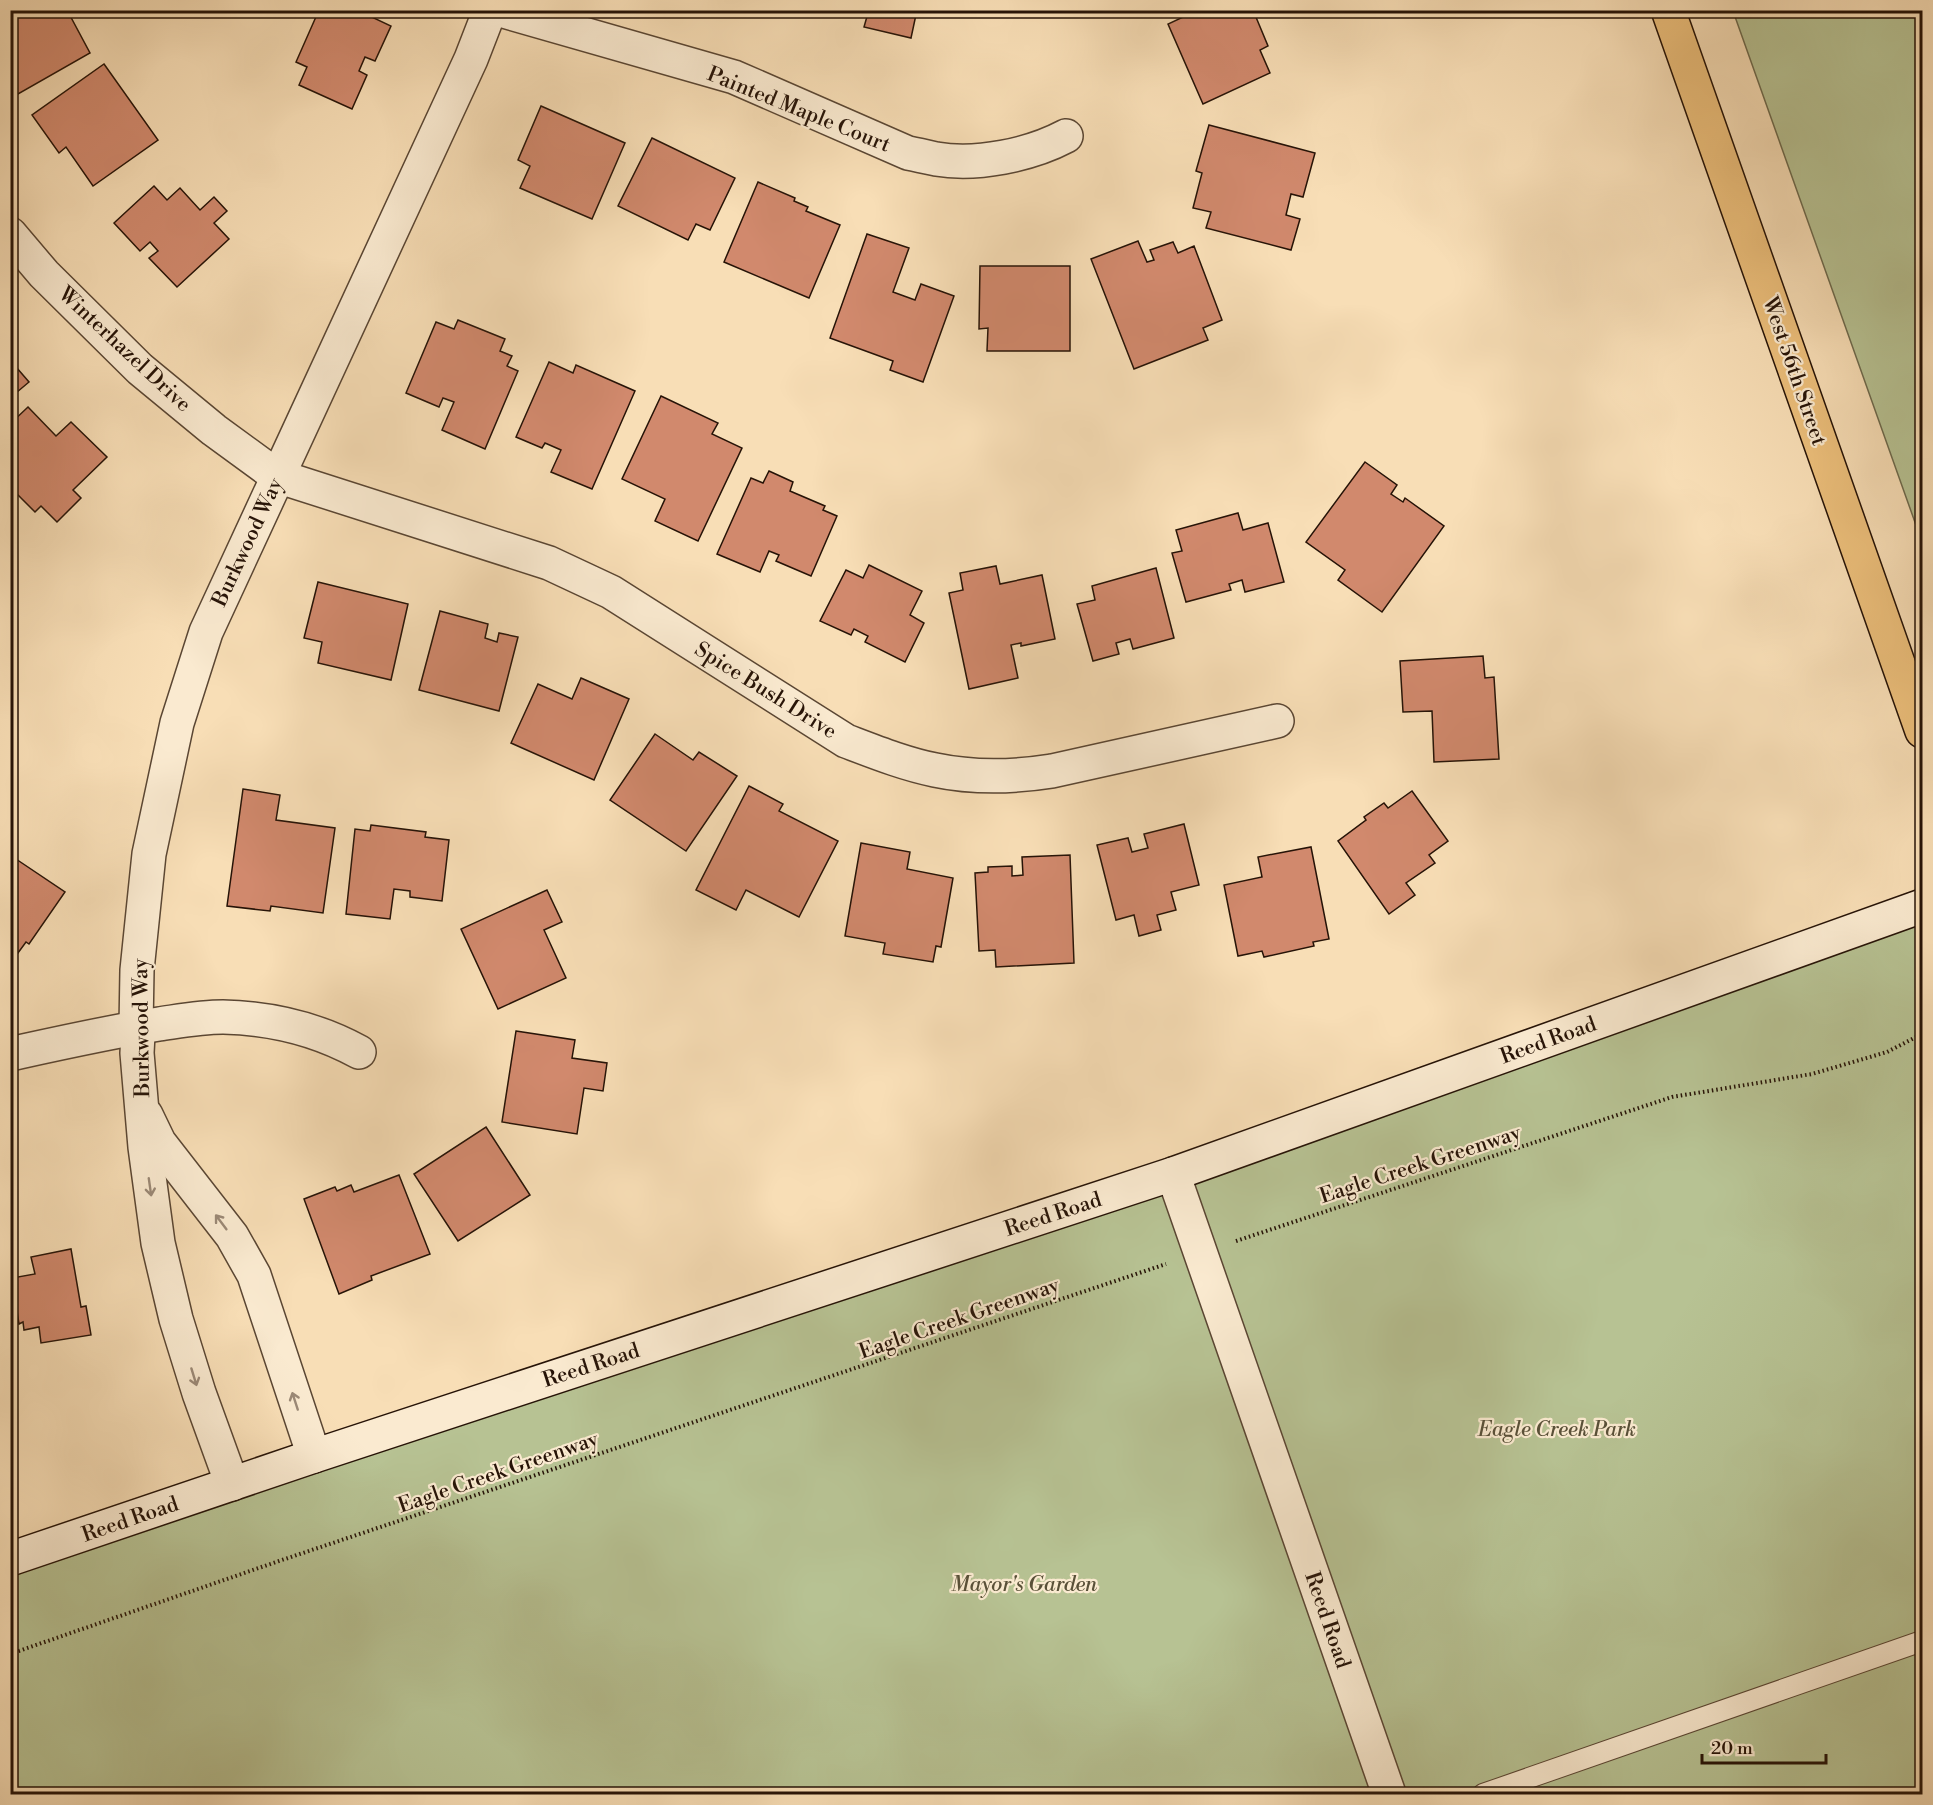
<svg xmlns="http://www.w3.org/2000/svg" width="1933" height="1805" font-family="'Libre Bodoni',serif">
<rect width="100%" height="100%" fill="#f8deb6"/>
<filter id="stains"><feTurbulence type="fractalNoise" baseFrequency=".00333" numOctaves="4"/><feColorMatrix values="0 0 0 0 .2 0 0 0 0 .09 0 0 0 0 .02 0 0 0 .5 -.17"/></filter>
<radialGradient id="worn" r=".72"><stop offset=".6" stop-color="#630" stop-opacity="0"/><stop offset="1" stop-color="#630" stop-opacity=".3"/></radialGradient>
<g fill="#b7c293" stroke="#6e6a4d" stroke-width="1.5">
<polygon points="1733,11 1922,11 1922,542"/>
<polygon points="1922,920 1922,1794 11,1794 10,1569"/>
</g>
<g fill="#d1896d" stroke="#261307" stroke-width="1.5">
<polygon points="10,10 67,10 90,53 11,98"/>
<polygon points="319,10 336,10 345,15 347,10 357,10 391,26 375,61 365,57 359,71 367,75 352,109 299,85 307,67 296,62"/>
<polygon points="859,10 917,10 911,38 864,27 868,13"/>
<polygon points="1198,10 1253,10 1268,46 1260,50 1270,73 1203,104 1168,24"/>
<polygon points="104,64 158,140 93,186 66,147 59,153 32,115"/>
<polygon points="541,106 625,143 592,219 520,188 530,166 518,160"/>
<polygon points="1209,125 1315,153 1303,197 1291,194 1286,215 1300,219 1291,250 1206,228 1211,212 1193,208 1202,173 1196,171"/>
<polygon points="652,138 735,178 710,230 696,224 688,240 618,206"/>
<polygon points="758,182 795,198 794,201 808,207 806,211 840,225 809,298 724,262"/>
<polygon points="154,186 167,200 180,188 200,210 214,197 227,211 214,223 229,239 177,287 149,258 158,251 150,242 140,251 114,223"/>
<polygon points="867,234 909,248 893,292 915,300 921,284 954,296 923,382 890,370 893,361 830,338"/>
<polygon points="1138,241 1147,262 1154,260 1150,250 1173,242 1178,253 1194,246 1222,320 1203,328 1208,340 1134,369 1091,259"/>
<polygon points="980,266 1070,266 1070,351 987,351 988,328 979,329"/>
<polygon points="458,320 505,339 500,351 512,356 507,366 518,371 485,449 442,430 454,402 443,398 439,407 406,393 436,322 454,329"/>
<polygon points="10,360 29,382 10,398"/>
<polygon points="549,362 573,373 576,365 635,391 592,489 551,472 561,450 545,443 542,448 516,437"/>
<polygon points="661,396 718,423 712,434 742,448 698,541 655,521 665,499 622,479"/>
<polygon points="28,407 56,436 71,422 107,457 73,490 81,498 57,522 41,506 35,512 10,487 10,424"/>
<polygon points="1365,462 1397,485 1391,494 1403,502 1405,498 1444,526 1382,612 1338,580 1345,570 1306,542"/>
<polygon points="769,471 793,482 790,491 825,506 823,510 837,516 811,576 776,561 779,555 769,551 760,572 717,554 751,478 763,483"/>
<polygon points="1238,513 1243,530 1268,523 1284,582 1245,592 1242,580 1229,584 1231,590 1186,602 1172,553 1182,551 1176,530"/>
<polygon points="869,565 922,591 910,615 924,623 905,662 865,642 868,636 854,629 851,635 820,621 846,570 863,578"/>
<polygon points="996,566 1000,584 1042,575 1055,639 1021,646 1021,643 1011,645 1018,678 969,689 949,593 963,590 960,573"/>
<polygon points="1156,568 1174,638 1133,649 1130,639 1116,643 1119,654 1093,661 1077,604 1095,600 1092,586"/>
<polygon points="318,582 408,604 391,680 318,663 322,642 304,638"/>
<polygon points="440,611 488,624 485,638 497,642 499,633 518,637 499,711 419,690"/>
<polygon points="1483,656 1485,678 1494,677 1499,759 1434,762 1432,711 1403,712 1400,661"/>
<polygon points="581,678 629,699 594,780 511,743 538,684 572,699"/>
<polygon points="655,734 693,760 699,752 737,776 686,851 610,800"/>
<polygon points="749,786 783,804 779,811 838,841 799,917 746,890 736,910 696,890"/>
<polygon points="243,789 280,795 276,820 335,828 323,913 271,906 270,911 227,906"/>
<polygon points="1412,791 1448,841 1429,855 1435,863 1406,883 1415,895 1389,914 1338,841 1366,820 1364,817 1384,803 1388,808"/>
<polygon points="1184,824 1199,885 1171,892 1176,910 1157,915 1161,930 1139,936 1134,915 1116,920 1097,845 1128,838 1132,852 1148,848 1144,834"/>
<polygon points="371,825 426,832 425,837 449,840 442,901 410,897 410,891 394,889 390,919 346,914 355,829 370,831"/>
<polygon points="861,843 910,852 907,869 953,878 941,947 936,946 933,962 883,954 885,943 845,936"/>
<polygon points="1311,847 1329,939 1313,942 1314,946 1264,957 1262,951 1238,956 1224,885 1262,877 1258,857"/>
<polygon points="10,855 65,892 29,944 26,942 15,957 10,954"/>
<polygon points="1070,855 1074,963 996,967 995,950 979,951 975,873 988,872 988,867 1012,866 1012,876 1023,875 1022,857"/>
<polygon points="547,890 562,922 544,930 566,978 498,1009 461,929"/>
<polygon points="516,1031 575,1040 572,1058 607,1063 603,1091 584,1088 577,1134 502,1122"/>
<polygon points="486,1127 530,1195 458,1241 414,1174"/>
<polygon points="399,1175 430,1254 371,1276 372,1280 339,1294 304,1199 335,1187 337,1191 351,1185 354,1192"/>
<polygon points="71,1249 81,1307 86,1306 91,1335 41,1343 39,1327 24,1330 23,1322 19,1324 12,1278 35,1274 31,1257"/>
</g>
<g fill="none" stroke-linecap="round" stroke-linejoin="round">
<defs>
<polyline id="lane" points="1483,1794 1922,1641"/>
<g id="street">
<path d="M 500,10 L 734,77 L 908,153 C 918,155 927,157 936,159 C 977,166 1030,155 1066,136"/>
<path d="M 10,234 L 44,274 L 140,369 L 214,430 L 277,476 L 549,563 L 611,592 L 846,741 C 875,752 905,764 935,770 C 973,778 1014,777 1052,771 L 1277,721"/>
<path d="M 10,1054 C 60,1043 109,1032 159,1024 C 180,1021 201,1017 223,1017 C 270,1018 317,1029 359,1052"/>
<polyline points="146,1115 159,1142 232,1236 254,1275 314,1456"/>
<polyline points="1173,1174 1389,1794"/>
<polyline points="232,1484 199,1393 176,1319 158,1243 145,1147 137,1053 138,1034 136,1028 137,970 149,854 177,723 206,632 471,59 490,10"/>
</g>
<polyline id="secondary" points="10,1559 314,1456 1173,1174 1922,906"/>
<polyline id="primary" points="1668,10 1922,731"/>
</defs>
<use href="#lane" stroke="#5a4633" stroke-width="22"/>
<use href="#street" stroke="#5a4633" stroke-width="36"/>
<use href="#secondary" stroke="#261307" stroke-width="36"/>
<use href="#primary" stroke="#261307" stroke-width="36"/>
<g stroke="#261307" stroke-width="4" stroke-dasharray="1.5 3" stroke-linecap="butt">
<polyline points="1922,27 1919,46 1922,58"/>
<polyline points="1236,1241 1672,1097 1812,1074 1887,1052 1922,1034"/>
<polyline points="10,1654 279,1561 1166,1264"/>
</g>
<use href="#lane" stroke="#faead0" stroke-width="20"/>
<use href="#street" stroke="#faead0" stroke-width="33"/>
<use href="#secondary" stroke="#faead0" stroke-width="33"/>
<use href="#primary" stroke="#ecbf7b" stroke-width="33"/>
</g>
<defs><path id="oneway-shaft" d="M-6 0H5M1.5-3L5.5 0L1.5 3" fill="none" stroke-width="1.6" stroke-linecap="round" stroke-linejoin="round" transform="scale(1.5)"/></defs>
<g stroke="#9b8976">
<use href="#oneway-shaft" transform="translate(150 1187) rotate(82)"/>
<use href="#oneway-shaft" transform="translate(221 1222) rotate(-127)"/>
<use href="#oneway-shaft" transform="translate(194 1377) rotate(73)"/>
<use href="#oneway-shaft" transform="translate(295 1401) rotate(-108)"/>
</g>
<g text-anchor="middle" stroke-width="4.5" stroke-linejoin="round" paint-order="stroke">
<g font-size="21" fill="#261307" stroke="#faead0">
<text transform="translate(799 109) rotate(22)" y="7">Painted Maple Court</text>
<text transform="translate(125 349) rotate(43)" y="7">Winterhazel Drive</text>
<text transform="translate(1795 371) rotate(71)" y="7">West 56th Street</text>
<text transform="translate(247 542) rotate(-65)" y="7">Burkwood Way</text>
<text transform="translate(766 690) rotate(32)" y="7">Spice Bush Drive</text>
<text transform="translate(141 1028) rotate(-91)" y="7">Burkwood Way</text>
<text transform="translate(1548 1040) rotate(-20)" y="7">Reed Road</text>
<text transform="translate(1420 1164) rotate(-18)" y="7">Eagle Creek Greenway</text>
<text transform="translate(1053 1214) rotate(-18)" y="7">Reed Road</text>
<text transform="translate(959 1318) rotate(-19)" y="7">Eagle Creek Greenway</text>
<text transform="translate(591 1365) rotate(-18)" y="7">Reed Road</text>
<text transform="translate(498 1472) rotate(-19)" y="7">Eagle Creek Greenway</text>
<text transform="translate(130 1519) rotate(-19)" y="7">Reed Road</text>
<text transform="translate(1328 1620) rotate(71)" y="7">Reed Road</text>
</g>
<g font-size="21" font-style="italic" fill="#595038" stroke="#faead0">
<text x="1557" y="1436">Eagle Creek Park</text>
<text x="1024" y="1591">Mayor's Garden</text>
</g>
</g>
<rect width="1933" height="1805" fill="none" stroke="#f8deb6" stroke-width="36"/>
<rect x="12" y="12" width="1909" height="1781" fill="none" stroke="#261307" stroke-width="3"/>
<rect x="18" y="18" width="1897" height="1769" fill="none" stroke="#261307" stroke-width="1.5"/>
<path d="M1702 1754v9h124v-9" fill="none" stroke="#261307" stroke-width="3"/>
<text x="1711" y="1754" font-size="18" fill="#261307" stroke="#faead0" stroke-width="4.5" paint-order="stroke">20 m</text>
<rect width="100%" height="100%" filter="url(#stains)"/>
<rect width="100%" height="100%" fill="url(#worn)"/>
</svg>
